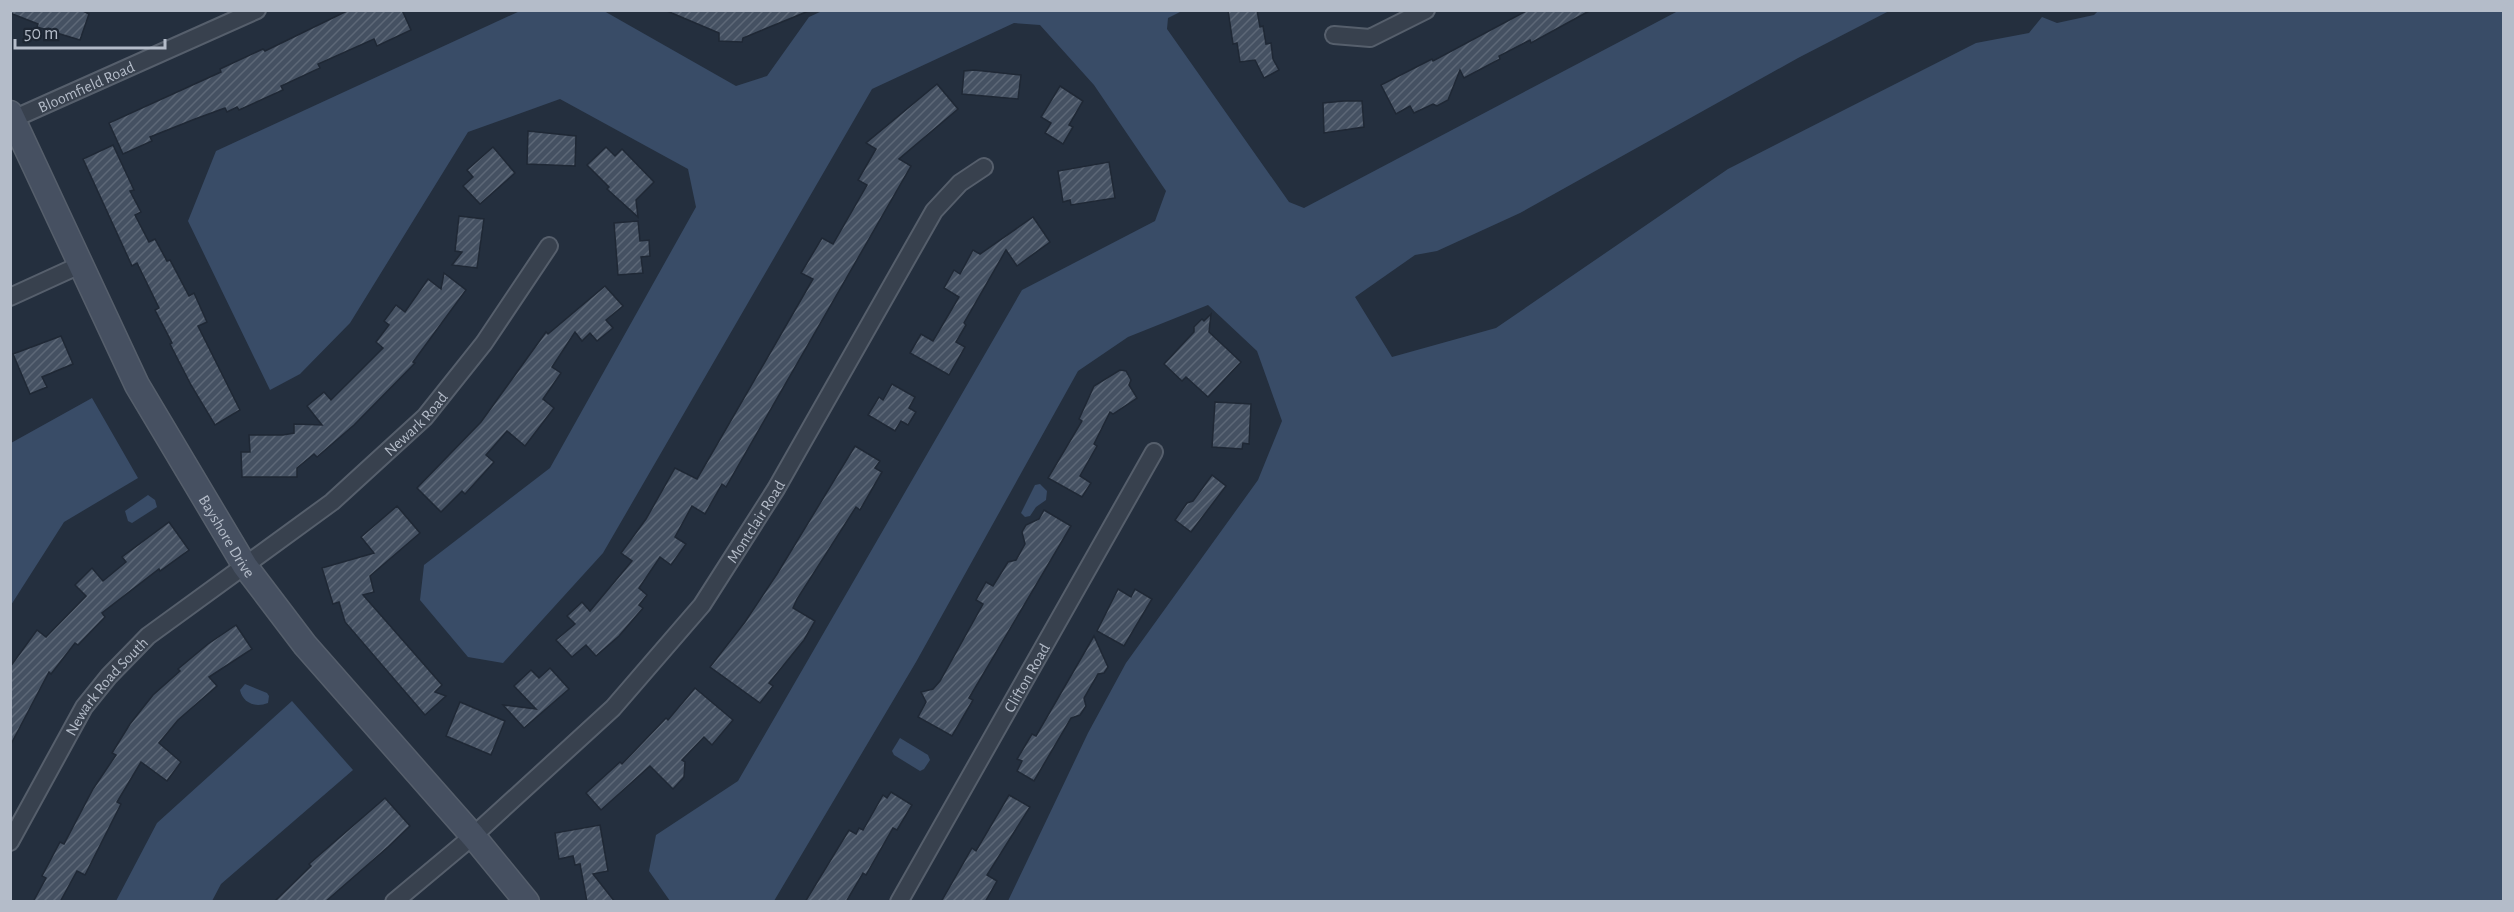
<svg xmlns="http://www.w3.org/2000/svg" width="2514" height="912" font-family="'Alegreya Sans',sans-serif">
<defs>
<pattern id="building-hatch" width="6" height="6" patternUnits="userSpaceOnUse" patternTransform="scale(1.5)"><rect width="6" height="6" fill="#455162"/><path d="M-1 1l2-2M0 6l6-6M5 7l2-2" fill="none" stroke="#5d6877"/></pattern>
</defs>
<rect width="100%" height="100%" fill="#242f3e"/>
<g fill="#394c67">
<polygon points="2099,10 2503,11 2503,901 1008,901 1088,733 1126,663 1258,480 1282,421 1257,351 1208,305 1128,337 1078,371 916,662 774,901 670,901 649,871 656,835 738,781 1022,290 1155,221 1166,191 1094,85 1040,25 1014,23 872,89 603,553 503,663 468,657 420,600 424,565 550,468 696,207 688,169 560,99 468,132 350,323 300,374 270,390 188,221 216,151 520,11 604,11 736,86 767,76 809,17 822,11 1182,11 1168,18 1167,29 1289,202 1304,208 1678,11 1889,11 1798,58 1520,213 1437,251 1415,255 1355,297 1392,357 1496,328 1728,169 1976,43 2029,33 2042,17 2057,23 2094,15"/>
<polygon points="92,398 138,478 64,522 11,605 11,443"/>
<polygon points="1040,484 1047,491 1046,500 1036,507 1030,516 1025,517 1021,513 1035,485"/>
<polygon points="148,495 155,500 157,507 132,523 128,521 125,511"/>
<path d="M 245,684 L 267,693 L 269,696 L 268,703 C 255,708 243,703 240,690 Z"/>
<polygon points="292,701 353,770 221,884 212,901 116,901 157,823"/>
<polygon points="900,738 928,755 930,760 924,769 920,771 894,755 892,751"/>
</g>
<g fill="url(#building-hatch)" stroke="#1f2835" stroke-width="1.5">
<polygon points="10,10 81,10 89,14 80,40 37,27 38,24 10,13"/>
<polygon points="349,10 402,10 411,30 377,46 374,39 318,64 320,68 281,86 283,90 239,110 237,107 227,112 225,108 195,119 150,137 152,141 123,154 109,123 221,72 220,69 263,49 265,51"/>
<polygon points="811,10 743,38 742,42 719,41 719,33 667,11"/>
<polygon points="1228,10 1257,10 1260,27 1263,26 1266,44 1271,43 1273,59 1279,70 1264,78 1255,60 1240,62 1237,43 1233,44"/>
<polygon points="1528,10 1591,10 1531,43 1530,40 1499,56 1500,59 1464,78 1460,70 1448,100 1437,106 1433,104 1414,113 1410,106 1396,114 1381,85 1432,59 1433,61"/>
<polygon points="974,70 1021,75 1018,99 962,94 964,71"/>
<polygon points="937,84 958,109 899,159 911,166 726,487 722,484 705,514 692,506 675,537 686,544 671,565 660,557 639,588 647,595 639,605 643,608 619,636 596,656 586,645 572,657 556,640 575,624 567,616 582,602 590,611 632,561 621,553 646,519 675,468 697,479 813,279 801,273 822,238 833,244 867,185 858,180 876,149 866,143"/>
<polygon points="1060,86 1083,101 1069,125 1073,127 1063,144 1045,133 1051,123 1041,117"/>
<polygon points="1344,101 1362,101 1364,127 1324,133 1323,103"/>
<polygon points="528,131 576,136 575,166 527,164"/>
<polygon points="113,145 134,190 130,191 141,212 135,215 149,242 155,239 167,261 170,260 189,296 194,293 207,322 198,326 240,410 215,425 191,385 170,344 172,343 155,310 159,308 137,263 132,266 83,159"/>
<polygon points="493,147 515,173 480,204 463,186 473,177 467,170"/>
<polygon points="606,147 615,156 622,149 654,182 636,200 638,217 607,189 609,187 587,165"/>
<polygon points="1109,162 1115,198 1071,205 1070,200 1063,202 1058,171"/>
<polygon points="459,216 484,219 477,268 452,265 462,252 455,251"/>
<polygon points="1033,217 1050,242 1017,266 1006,250 964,323 966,325 956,342 965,347 949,375 910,353 921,334 933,341 959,297 944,288 954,270 960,274 973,250 980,254"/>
<polygon points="638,221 640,241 649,240 650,256 641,257 643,273 618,275 614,223"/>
<polygon points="444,273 466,290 413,362 415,363 354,425 317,457 314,454 297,468 297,477 242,477 241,452 250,452 249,435 283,435 294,433 294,424 322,425 307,406 324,392 331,400 383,348 376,342 389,325 384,321 396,305 405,312 428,279 441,289"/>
<polygon points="605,286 623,306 606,320 613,328 597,341 590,333 582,341 575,332 552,367 561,373 543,399 554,408 525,446 507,431 486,455 494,462 465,494 462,491 441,512 417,488 481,422 546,332 548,334"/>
<polygon points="1211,314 1209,332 1241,362 1208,397 1186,377 1182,381 1164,364 1194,332 1194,327 1202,319 1204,321"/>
<polygon points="61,336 73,364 42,377 47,387 30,394 13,354"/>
<polygon points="1120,370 1126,371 1131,380 1129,385 1137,398 1113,414 1110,412 1094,444 1097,446 1080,476 1091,483 1082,497 1048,478 1082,421 1079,419 1094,386"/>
<polygon points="892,384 915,397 909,408 916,412 908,425 901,421 895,431 868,415 879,397 883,400"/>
<polygon points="1215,402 1251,404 1249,444 1243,443 1242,449 1212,447"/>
<polygon points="855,446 880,461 875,468 882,472 860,510 856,507 797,599 793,608 815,621 804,640 769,683 773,686 760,703 710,667 745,622 777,574"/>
<polygon points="1212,475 1226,486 1191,532 1175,520 1187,503 1193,501"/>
<polygon points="397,506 420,533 370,576 374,592 363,595 442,685 435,692 446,696 425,715 345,622 339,602 333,604 322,568 374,553 361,537"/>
<polygon points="1044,510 1071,526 969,698 973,700 952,736 918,717 926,702 921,692 933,689 940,681 983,604 976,600 986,582 993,586 1008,562 1016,560 1025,544 1022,532 1026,525 1039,519"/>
<polygon points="169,522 189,550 160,571 159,569 102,613 105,617 78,645 75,643 51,674 49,672 10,746 10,667 37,630 46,637 86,596 75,585 92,568 103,581 126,562 122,557"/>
<polygon points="1118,589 1131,597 1135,589 1152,599 1124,646 1097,631"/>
<polygon points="236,625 252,649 209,677 217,686 178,720 159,743 181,762 167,781 141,762 117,802 121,804 85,875 77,871 60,902 33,902 46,878 42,876 60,842 64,844 93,789 116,755 112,753 130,724 153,695 180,671 178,669 208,644"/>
<polygon points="1094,636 1108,667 1104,673 1098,674 1084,698 1086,706 1080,715 1071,718 1034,781 1017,771 1022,761 1017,759 1032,734 1036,736"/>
<polygon points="550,668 569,689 524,728 503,705 536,709 514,686 531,670 539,678"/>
<polygon points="695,688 733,720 712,745 704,737 682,760 685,762 684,777 673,789 650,766 601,810 586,793 620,762 622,764 666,718 668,720"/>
<polygon points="460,702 505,721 491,755 446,736"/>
<polygon points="891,792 912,805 897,830 893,828 866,875 863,873 846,902 805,902 849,830 856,834 859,828 863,830 883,795 887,798"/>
<polygon points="1009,795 1030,807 987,875 997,881 985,902 941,902 972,848 976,851"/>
<polygon points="385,798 410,826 388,847 325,902 274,902 311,866 309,864"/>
<polygon points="600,825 608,871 593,874 615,902 587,902 580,864 575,865 573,856 559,859 555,833"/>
</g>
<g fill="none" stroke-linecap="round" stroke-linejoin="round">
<defs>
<g id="street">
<polyline points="1334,35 1370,38 1426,10"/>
<path id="s1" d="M 13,119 L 257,10"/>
<polyline points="10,297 80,265"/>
<path id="s2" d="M 10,842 L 84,707 L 109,676 L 148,636 L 332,502 L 425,417 L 484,343 L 549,246"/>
<path id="s3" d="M 394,902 L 473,836 L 613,708 L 702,605 L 776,489 L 934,211 L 960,183 L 984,167"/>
<path id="s4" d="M 899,902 L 1154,452"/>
</g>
<g id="secondary">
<path id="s5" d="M 10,113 L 137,385 L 245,566 L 305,645 L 473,836 L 527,902"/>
</g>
</defs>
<use href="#street" stroke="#565f6c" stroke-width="20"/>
<use href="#secondary" stroke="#565f6c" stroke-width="27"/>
<use href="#street" stroke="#38414e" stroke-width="16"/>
<use href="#secondary" stroke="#465061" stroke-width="24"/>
</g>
<g text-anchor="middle" stroke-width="4.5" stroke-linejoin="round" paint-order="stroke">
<g font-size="16" fill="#b4bcc9" stroke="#1d2633">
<text dy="6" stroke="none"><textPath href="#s1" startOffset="80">Bloomfield Road</textPath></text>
<text dy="6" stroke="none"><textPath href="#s2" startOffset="592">Newark Road</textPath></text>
<text dy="6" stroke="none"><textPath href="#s3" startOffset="528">Montclair Road</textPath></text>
<text dy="6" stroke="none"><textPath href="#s5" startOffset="476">Bayshore Drive</textPath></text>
<text dy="6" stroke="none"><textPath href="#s4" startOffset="258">Clifton Road</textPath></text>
<text dy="6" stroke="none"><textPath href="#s2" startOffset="184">Newark Road South</textPath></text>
</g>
</g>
<rect width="2514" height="912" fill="none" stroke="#b4bcc9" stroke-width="24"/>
<path d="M15 39v9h150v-9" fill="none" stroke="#b4bcc9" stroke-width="3"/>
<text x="24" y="39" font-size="18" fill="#b4bcc9" stroke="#1d2633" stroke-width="4.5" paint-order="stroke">50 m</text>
</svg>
